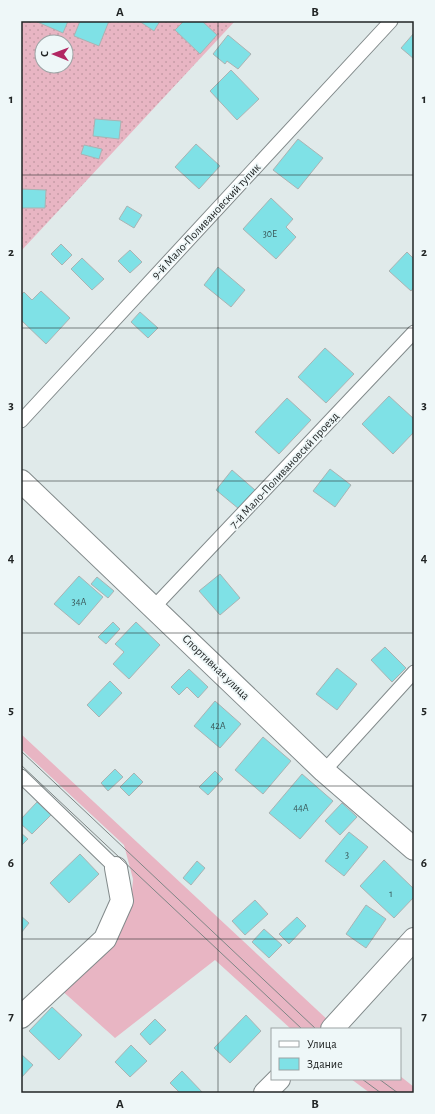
<svg xmlns="http://www.w3.org/2000/svg" width="435" height="1114" font-family="'Alegreya Sans',sans-serif">
<defs>
<pattern id="garden-dots" width="8" height="8" patternUnits="userSpaceOnUse"><rect width="8" height="8" fill="#e8b5c3"/><path d="M2 2h.1M6 6h.1" fill="none" stroke="#c79ca7" stroke-width="1.8" stroke-linecap="round"/></pattern>
</defs>
<rect width="100%" height="100%" fill="#e0eaea"/>
<g fill="#e8b5c3">
<polygon points="21,734 330,1022 321,1029 291,1029 215,960 115,1038 59,988 131,905 133,879 124,845 21,749"/>
<polygon points="400,1076 414,1087 414,1093 370,1093 351,1079 400,1079"/>
</g>
<path fill="url(#garden-dots)" fill-rule="evenodd" d="M 21,21 L 235,21 L 21,251 ZM 42,42 L 66,42 L 66,66 L 42,66 Z"/>
<g fill="#7fe1e6" stroke="#aab3b3">
<polygon points="35,21 68,21 63,33"/>
<polygon points="80,21 109,21 99,46 74,36"/>
<polygon points="139,21 160,21 154,31"/>
<polygon points="184,21 202,21 217,35 200,54 175,30"/>
<polygon points="414,33 414,59 401,48"/>
<polygon points="228,35 251,54 238,69 227,61 225,64 213,54"/>
<polygon points="231,70 259,99 237,120 210,91"/>
<polygon points="95,119 121,121 119,139 93,136"/>
<polygon points="298,139 323,158 298,189 273,170"/>
<polygon points="196,144 220,166 199,189 175,167"/>
<polygon points="84,145 102,149 99,159 81,154"/>
<polygon points="21,189 46,190 45,208 21,208"/>
<polygon points="271,198 293,219 286,227 296,237 276,259 243,229"/>
<polygon points="127,206 142,215 134,228 119,219"/>
<polygon points="61,244 72,255 62,265 51,254"/>
<polygon points="130,250 142,262 130,273 118,261"/>
<polygon points="407,252 414,259 414,287 411,291 389,271"/>
<polygon points="82,258 104,279 92,290 71,269"/>
<polygon points="218,267 245,290 231,307 204,285"/>
<polygon points="41,291 70,318 46,344 21,320 21,295 24,292 32,300"/>
<polygon points="140,312 158,328 148,338 131,322"/>
<polygon points="325,348 354,374 326,403 298,377"/>
<polygon points="389,396 414,419 414,432 393,454 362,424"/>
<polygon points="287,398 311,420 279,454 255,432"/>
<polygon points="330,469 351,485 335,507 313,491"/>
<polygon points="232,470 255,490 239,509 216,490"/>
<polygon points="220,574 240,598 220,615 199,591"/>
<polygon points="79,576 103,597 79,625 54,604"/>
<polygon points="97,577 114,591 108,598 91,584"/>
<polygon points="113,622 120,629 106,644 98,637"/>
<polygon points="136,622 160,645 129,679 113,664 124,652 115,644"/>
<polygon points="385,647 406,668 392,682 371,660"/>
<polygon points="337,668 357,684 337,710 316,694"/>
<polygon points="189,669 208,687 198,698 187,687 179,695 171,687"/>
<polygon points="110,681 122,693 99,717 87,705"/>
<polygon points="215,701 241,724 220,748 194,726"/>
<polygon points="263,737 291,761 263,794 235,770"/>
<polygon points="115,769 123,777 108,791 101,783"/>
<polygon points="215,771 223,779 208,795 199,787"/>
<polygon points="134,773 143,782 129,796 120,787"/>
<polygon points="302,774 333,801 300,839 269,813"/>
<polygon points="37,802 51,815 32,834 21,824 21,819"/>
<polygon points="342,803 357,817 340,835 325,821"/>
<polygon points="349,832 368,847 344,876 325,861"/>
<polygon points="21,833 28,839 21,846"/>
<polygon points="80,854 99,874 69,903 50,883"/>
<polygon points="384,860 414,889 414,897 394,918 360,886"/>
<polygon points="197,861 205,868 191,885 183,878"/>
<polygon points="255,900 268,914 245,935 232,921"/>
<polygon points="366,905 386,919 366,948 346,934"/>
<polygon points="21,916 29,923 21,933"/>
<polygon points="297,917 306,926 289,944 279,934"/>
<polygon points="264,929 282,945 269,958 252,942"/>
<polygon points="52,1007 82,1035 59,1060 29,1031"/>
<polygon points="246,1015 261,1031 230,1063 214,1048"/>
<polygon points="155,1019 166,1030 150,1045 140,1034"/>
<polygon points="131,1045 147,1061 130,1077 115,1062"/>
<polygon points="21,1054 33,1065 21,1078"/>
<polygon points="182,1071 203,1093 180,1093 170,1083"/>
</g>
<g fill="none" stroke-linecap="round" stroke-linejoin="round">
<defs>
<g id="service">
<polyline points="21,421 391,21"/>
<polyline points="153,608 414,332"/>
<polyline points="324,771 414,672"/>
<polyline points="21,776 116,868"/>
</g>
<g id="minor">
<polyline points="21,481 324,771 414,849"/>
<polyline points="21,1017 105,939 122,901 116,868"/>
<polyline points="332,1029 414,939"/>
<polyline points="265,1093 279,1079"/>
</g>
</defs>
<use href="#service" stroke="#828a8b" stroke-width="15"/>
<use href="#minor" stroke="#828a8b" stroke-width="24"/>
<use href="#service" stroke="#fff" stroke-width="13"/>
<use href="#minor" stroke="#fff" stroke-width="22"/>
<g stroke="#7f8686" stroke-width="1">
<polyline points="21,751 316,1029"/>
<polyline points="21,765 302,1029"/>
<polyline points="362,1079 381,1093"/>
<polyline points="379,1079 398,1093"/>
</g>
</g>
<path fill="none" stroke="#212525" stroke-width="1" stroke-opacity="0.55" d="M 218,21 L 218,1093M 21,175 L 414,175M 21,328 L 414,328M 21,481 L 414,481M 21,633 L 414,633M 21,786 L 414,786M 21,939 L 414,939"/>
<g text-anchor="middle" stroke-width="3.5" stroke-linejoin="round" paint-order="stroke">
<g font-size="10" fill="#385455">
<text x="270" y="237">30Е</text>
<text x="79" y="605">34А</text>
<text x="218" y="729">42А</text>
<text x="301" y="811">44А</text>
<text x="347" y="858">3</text>
<text x="391" y="897">1</text>
</g>
<g font-size="12" fill="#212525" stroke="#eef7f8">
<text transform="translate(206 221) rotate(-47)" y="4">9-й Мало-Поливановский тупик</text>
<text transform="translate(284 470) rotate(-47)" y="4">7-й Мало-Поливановскй проезд</text>
<text transform="translate(216 667) rotate(44)" y="4">Спортивная улица</text>
</g>
</g>
<rect width="435" height="1114" fill="none" stroke="#eef7f8" stroke-width="44"/>
<rect x="271" y="1028" width="130" height="52" fill="#eef7f8" stroke="#9ca3a4"/>
<rect x="279" y="1041" width="20" height="6" fill="#ffffff" stroke="#9ca3a4"/>
<text x="307" y="1048" font-size="12" fill="#212525">Улица</text>
<rect x="279" y="1058" width="20" height="12" fill="#7fe1e6" stroke="#9ca3a4"/>
<text x="307" y="1068" font-size="12" fill="#212525">Здание</text>
<g transform="translate(54 54) rotate(271)"><circle r="19" fill="#eef7f8" stroke="#9ca3a4"/>
<path d="M0-3L7 15L0 10L-7 15Z" fill="#b22763"/>
<text y="-6" font-size="11" font-weight="bold" text-anchor="middle" fill="#212525">С</text>
</g>
<rect x="22" y="22" width="391" height="1070" fill="none" stroke="#212525" stroke-width="1.5"/>
<g font-size="13" text-anchor="middle" font-weight="bold" fill="#212525">
<text x="120" y="16">A</text>
<text x="315" y="16">B</text>
<text x="11" y="103">1</text>
<text x="424" y="103">1</text>
<text x="11" y="256">2</text>
<text x="424" y="256">2</text>
<text x="11" y="409">3</text>
<text x="424" y="409">3</text>
<text x="11" y="562">4</text>
<text x="424" y="562">4</text>
<text x="11" y="714">5</text>
<text x="424" y="714">5</text>
<text x="11" y="867">6</text>
<text x="424" y="867">6</text>
<text x="11" y="1020">7</text>
<text x="424" y="1020">7</text>
<text x="120" y="1108">A</text>
<text x="315" y="1108">B</text>
</g>
</svg>
